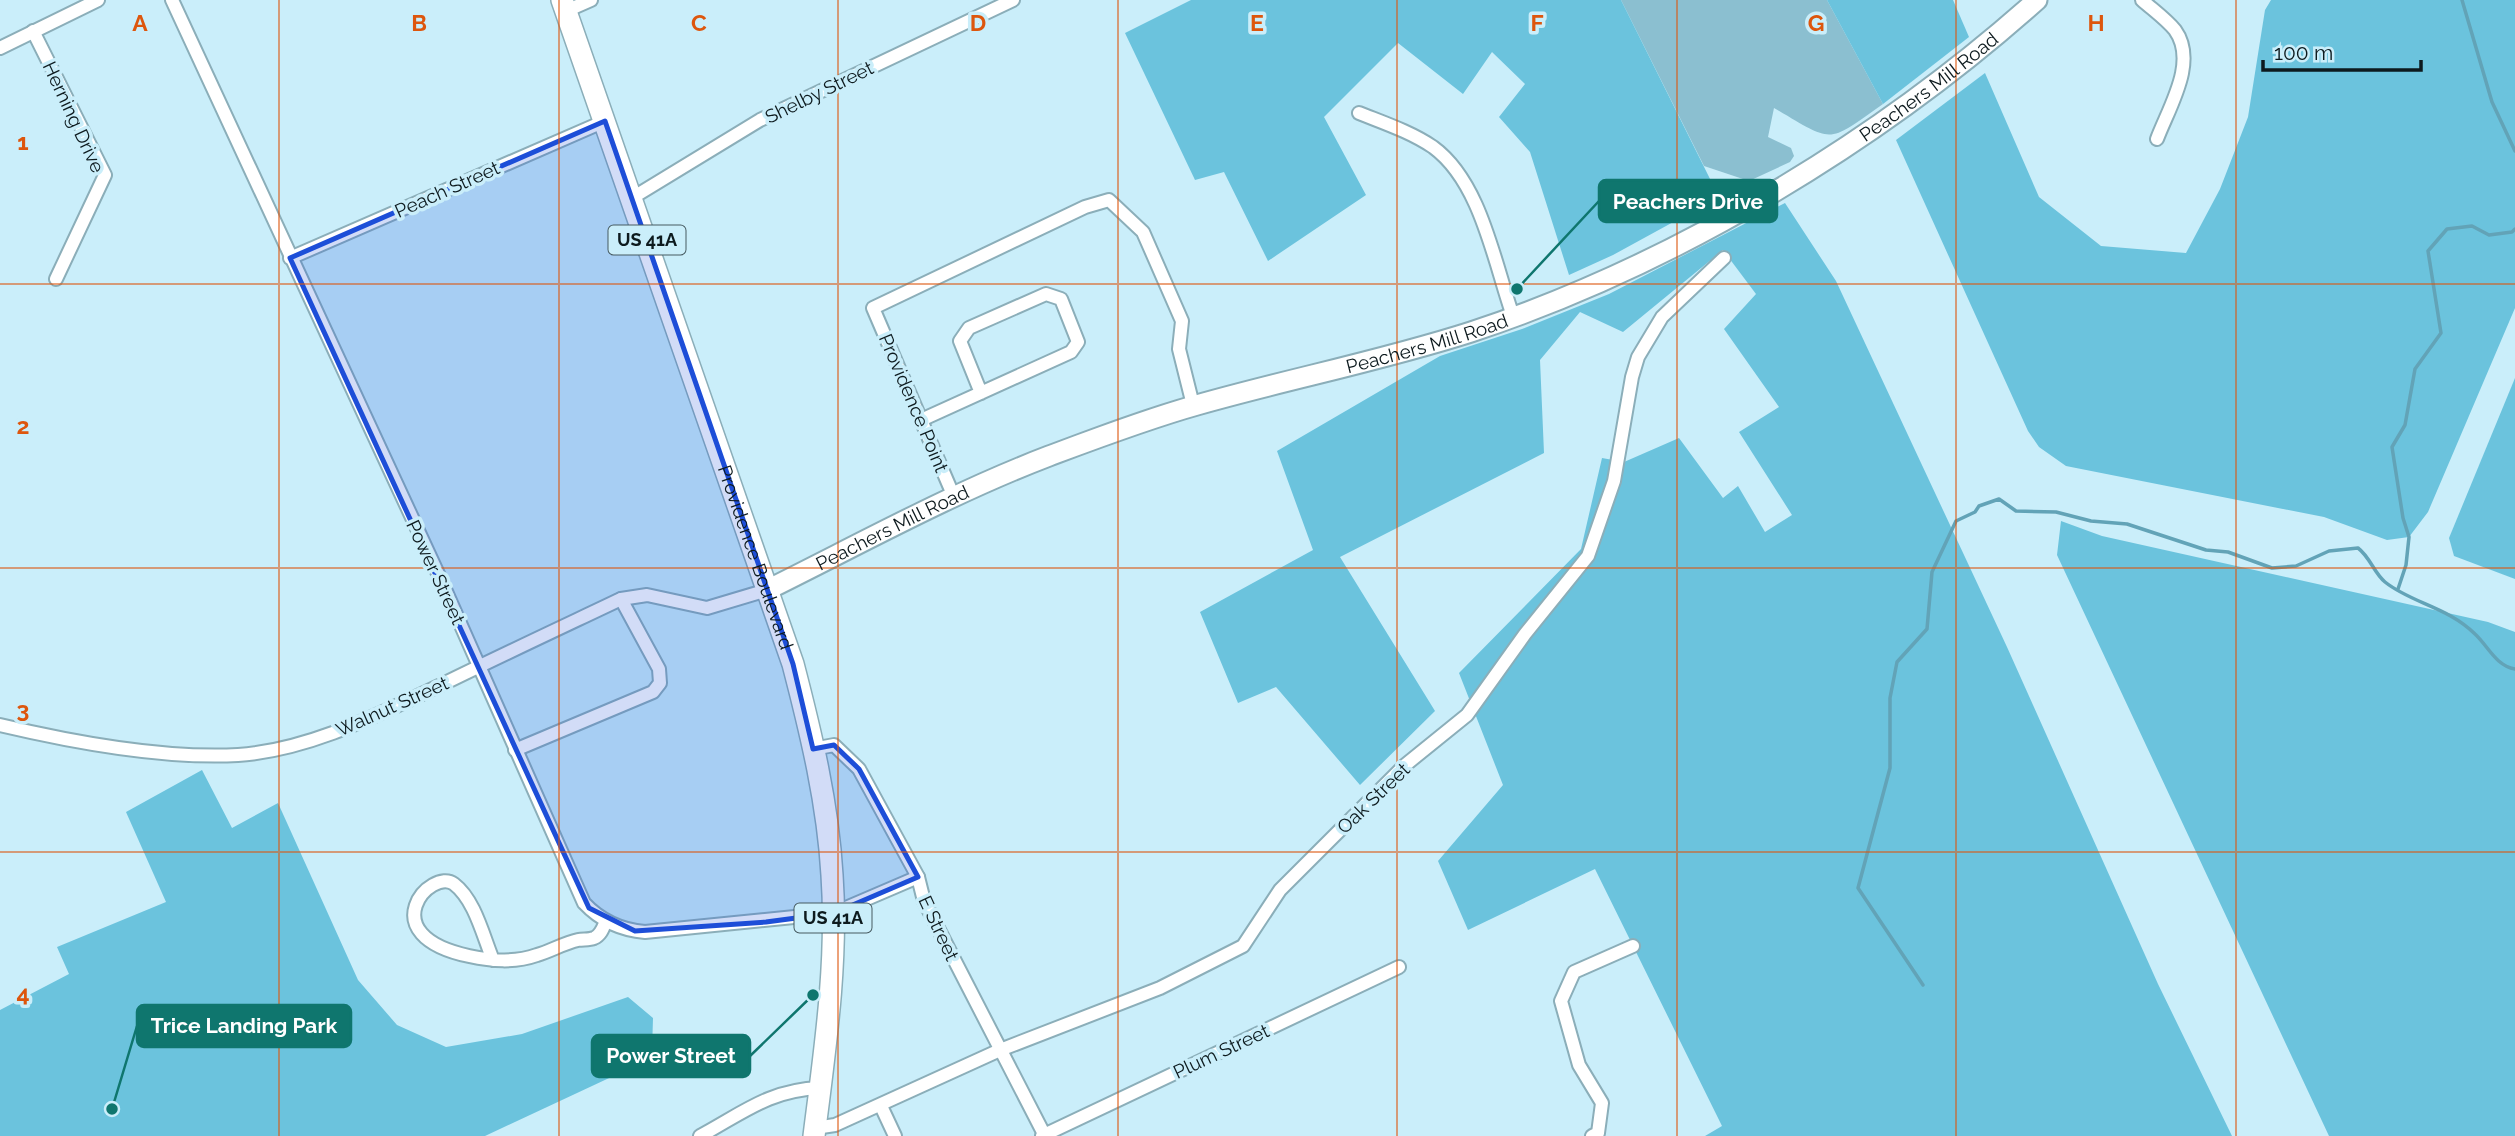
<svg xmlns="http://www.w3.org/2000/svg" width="2515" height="1136" font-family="Raleway,sans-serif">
<rect width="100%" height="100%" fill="#caeefa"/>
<path fill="#8bbfd0" d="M 1621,0 L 1827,0 L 1883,104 C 1826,144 1835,144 1774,108 L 1768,137 L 1791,148 L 1794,156 L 1790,162 L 1749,181 L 1704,166 Z"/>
<g fill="#6bc3dd">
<polygon points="1191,0 1621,0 1719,197 1613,255 1569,275 1530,152 1499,117 1525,84 1492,52 1463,94 1398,43 1324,117 1366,195 1268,261 1224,172 1195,180 1125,33"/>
<polygon points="1827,0 1953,0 1969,37 1883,104"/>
<polygon points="2271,0 2515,0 2515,308 2428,512 2409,537 2387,540 2324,517 2066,466 2039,447 2028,431 1896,140 1985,73 2039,197 2101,246 2186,253 2220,189 2248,117 2265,10"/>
<polygon points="1785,203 1836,281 2007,647 2158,984 2232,1136 1705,1136 1722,1126 1595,869 1468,930 1438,861 1503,785 1459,673 1581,549 1602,458 1624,462 1679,438 1723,498 1738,486 1765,532 1792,515 1739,432 1779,407 1724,329 1756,294 1723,250 1623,332 1580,312 1540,360 1544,453 1340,557 1435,711 1360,785 1276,687 1238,703 1200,612 1313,550 1277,451 1440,356 1522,329 1609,294"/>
<polygon points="2515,378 2515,579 2454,556 2449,538"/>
<polygon points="2061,521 2102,536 2488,622 2515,632 2515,1136 2329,1136 2057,555"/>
<polygon points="202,770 232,828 278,803 358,980 397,1025 446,1047 522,1034 628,997 653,1018 652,1051 637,1065 485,1136 0,1136 0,1010 69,974 57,947 166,902 126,812"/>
</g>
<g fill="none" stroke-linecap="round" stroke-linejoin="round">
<g stroke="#62a3b7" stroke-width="3.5">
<polyline points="2462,0 2492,102 2515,151"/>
<polyline points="2398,589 2406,565 2409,537 2403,518 2392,447 2405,425 2415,369 2441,333 2428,251 2447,229 2472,226 2489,235 2512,232 2515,229"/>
<path d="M 1923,985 L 1858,888 L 1890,768 L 1890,698 L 1897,662 L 1927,629 L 1932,572 L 1956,521 L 1975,512 L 1979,506 L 1999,499 L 2016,511 L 2056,512 L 2091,521 L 2127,524 L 2206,550 L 2228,552 L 2272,568 L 2296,566 L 2329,551 L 2358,548 C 2370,557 2374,573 2385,582 C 2411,603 2448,607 2475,634 C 2488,646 2496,666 2515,669"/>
</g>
<defs>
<g id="minor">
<path d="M 172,0 L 440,578 L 584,903 C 600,920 620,930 645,932 L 834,913 L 918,877"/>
<path d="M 2142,0 C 2152,9 2166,19 2175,30 C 2198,62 2169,107 2157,139"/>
<polyline points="566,11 591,0"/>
<polyline points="33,31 105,175 56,279"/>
<polyline points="0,48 98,0"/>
<path d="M 1359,113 C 1384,123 1411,132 1433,147 C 1481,182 1494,262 1513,316"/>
<polyline points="632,198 760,120 1013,0"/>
<polyline points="290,258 605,121"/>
<polyline points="921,420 1071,352 1078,342 1061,299 1046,294 969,328 960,341 981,393"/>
<polyline points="954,497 873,308 1085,207 1109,200 1143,232 1182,321 1179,349 1193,405"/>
<path d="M 0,725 C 72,742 164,759 238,755 C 310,750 379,714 443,684 C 502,655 562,627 621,599 L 647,595 L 707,608 L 767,590"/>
<polyline points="813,749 834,745 859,769 918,877 924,901 1045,1136"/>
<polyline points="515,750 653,692 660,683 659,669 621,599"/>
<path d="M 493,960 C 483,936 475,900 454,884 C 431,867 370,935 469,956 C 492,961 514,963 537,955 C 551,951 564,943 578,940 C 583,939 589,940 594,938 C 601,935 603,928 606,921"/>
<polyline points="881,1106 895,1136"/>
<polyline points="815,1128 835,1125 1000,1050 1160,988 1243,946 1280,890 1404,766 1467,715 1525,634 1588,556 1614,481 1632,377 1638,357 1662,317 1724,258"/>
<path d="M 700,1136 C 743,1113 769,1090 820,1088"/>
<polyline points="1042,1136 1399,967"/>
<polyline points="1592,1136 1598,1133 1602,1103 1579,1065 1561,1001 1574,972 1633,946"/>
</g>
<g id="primary">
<path id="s1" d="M 767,590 C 860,544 952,493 1049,456 C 1097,438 1147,419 1197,405 C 1288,379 1381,361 1471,332 C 1674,265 1878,142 2037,0"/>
</g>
<g id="trunk">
<path id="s2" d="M 562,0 L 793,664 C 811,733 828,804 832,875 C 838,962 825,1049 814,1136"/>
</g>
</defs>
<use href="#minor" stroke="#8baeb9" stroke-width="16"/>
<use href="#primary" stroke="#8baeb9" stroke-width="23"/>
<use href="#trunk" stroke="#8baeb9" stroke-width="24"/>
<use href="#minor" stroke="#fff" stroke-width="12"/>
<use href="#primary" stroke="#fff" stroke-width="19"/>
<use href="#trunk" stroke="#fff" stroke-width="21"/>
</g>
<path fill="#1d4ed8" fill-opacity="0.2" stroke="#1d4ed8" stroke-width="5" stroke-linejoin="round" d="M 605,121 L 793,664 L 813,749 L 834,745 L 859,769 L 918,877 L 834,913 L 766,922 L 635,931 L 589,908 L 290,258 Z"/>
<path fill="none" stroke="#dd560d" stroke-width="2" stroke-opacity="0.55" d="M 279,0 L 279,1136M 559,0 L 559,1136M 838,0 L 838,1136M 1118,0 L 1118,1136M 1397,0 L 1397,1136M 1677,0 L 1677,1136M 1956,0 L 1956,1136M 2236,0 L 2236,1136M 0,284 L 2515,284M 0,568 L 2515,568M 0,852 L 2515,852"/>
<g text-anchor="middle" stroke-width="7" stroke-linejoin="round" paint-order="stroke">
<g fill="#caeefa" stroke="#465a60" stroke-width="2">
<rect x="608.5" y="225.5" width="77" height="29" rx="5"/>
<rect x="794.5" y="903.5" width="77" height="29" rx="5"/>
</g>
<g font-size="18" font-weight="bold" fill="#0d1a1e">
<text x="647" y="246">US 41A</text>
<text x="833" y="924">US 41A</text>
</g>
<g font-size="19" fill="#0d1a1e" stroke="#caeefa">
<text dy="7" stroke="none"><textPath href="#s1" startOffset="1274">Peachers Mill Road</textPath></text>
<text transform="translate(819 92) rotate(-26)" y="7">Shelby Street</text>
<text transform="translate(74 117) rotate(65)" y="7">Herning Drive</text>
<text transform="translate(447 189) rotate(-24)" y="7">Peach Street</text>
<text dy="7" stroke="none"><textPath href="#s1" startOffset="707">Peachers Mill Road</textPath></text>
<text transform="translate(914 403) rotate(67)" y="7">Providence Point</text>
<text dy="7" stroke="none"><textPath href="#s1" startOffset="140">Peachers Mill Road</textPath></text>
<text dy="7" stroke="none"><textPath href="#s2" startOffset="590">Providence Boulevard</textPath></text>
<text transform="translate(436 572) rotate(65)" y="7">Power Street</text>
<text transform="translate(392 706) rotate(-24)" y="7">Walnut Street</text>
<text transform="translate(1373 798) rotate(-44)" y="7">Oak Street</text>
<text transform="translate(939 928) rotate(65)" y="7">E Street</text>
<text transform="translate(1221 1051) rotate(-25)" y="7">Plum Street</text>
</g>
</g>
<g font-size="23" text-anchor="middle" font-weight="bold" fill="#dd560d" stroke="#caeefa" stroke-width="7" stroke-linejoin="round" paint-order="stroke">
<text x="140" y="31">A</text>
<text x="419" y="31">B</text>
<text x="699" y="31">C</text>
<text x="978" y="31">D</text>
<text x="1257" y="31">E</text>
<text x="1537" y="31">F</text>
<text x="1816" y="31">G</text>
<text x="2096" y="31">H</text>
<text x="23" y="150">1</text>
<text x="23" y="434">2</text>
<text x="23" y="718">3</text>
<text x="23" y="1002">4</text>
</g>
<path fill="none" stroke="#0f766e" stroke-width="2.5" d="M1517 289L1599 201M112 1109L137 1026M813 995L750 1056"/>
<g fill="#0f766e" stroke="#caeefa" stroke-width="2.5">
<circle cx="1517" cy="289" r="7"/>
<circle cx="112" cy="1109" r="7"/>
<circle cx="813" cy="995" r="7"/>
</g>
<g fill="#0f766e" stroke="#0f766e" stroke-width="2.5">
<rect x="1599" y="180" width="178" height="42" rx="7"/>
<rect x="137" y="1005" width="214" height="42" rx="7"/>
<rect x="592" y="1035" width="158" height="42" rx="7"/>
</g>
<g font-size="21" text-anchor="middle" font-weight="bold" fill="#fff">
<text x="1688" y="209">Peachers Drive</text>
<text x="244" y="1033">Trice Landing Park</text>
<text x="671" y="1063">Power Street</text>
</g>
<path d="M2263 60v10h158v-10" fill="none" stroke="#0d1a1e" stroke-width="3.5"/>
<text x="2274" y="60" font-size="21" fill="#0d1a1e" stroke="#caeefa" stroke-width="5" paint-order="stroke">100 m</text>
</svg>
